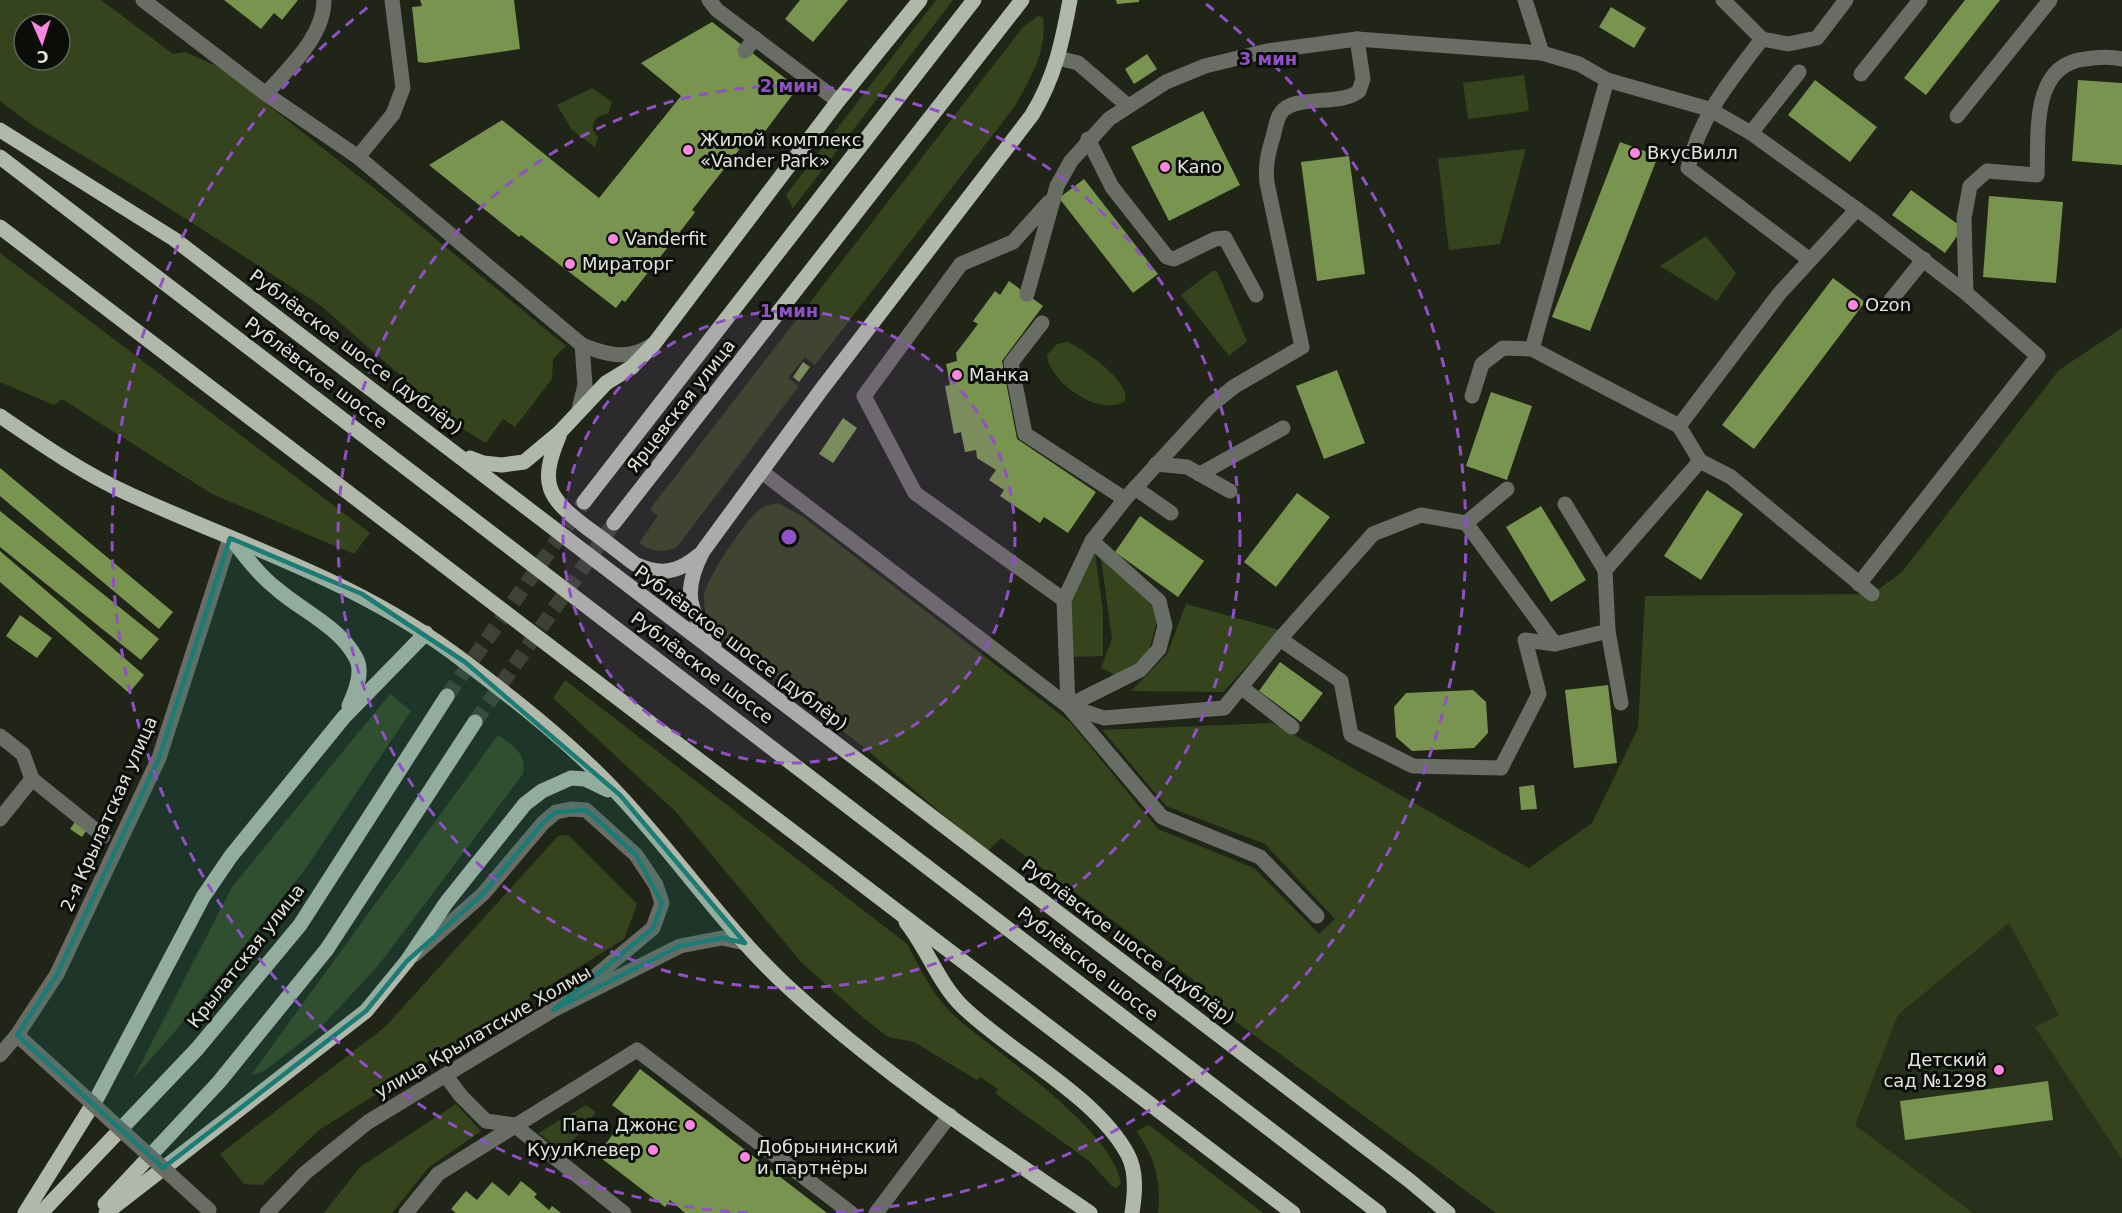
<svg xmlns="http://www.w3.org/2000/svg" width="2122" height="1213" font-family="'DejaVu Sans',sans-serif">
<rect width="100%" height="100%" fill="#202518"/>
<polygon fill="#28301c" points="2009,923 2122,981 2122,1213 1973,1213 1855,1125 1898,1015"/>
<g fill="#35441d" fill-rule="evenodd">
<path d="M 0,0 L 101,0 L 173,54 L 185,52 L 221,68 L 390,201 L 566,346 L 553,359 L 552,379 L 515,427 L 503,419 L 486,443 L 458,426 L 320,305 L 147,194 L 32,125 L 0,101 ZM 24,24 L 60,24 L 60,60 L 24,60 Z"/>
<polygon points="936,0 953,0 793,208 786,195"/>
<path d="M 1038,16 L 1043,17 C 1048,49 1030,80 1015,106 L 815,365 L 805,357 L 788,378 L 799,386 L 677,547 C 663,553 651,552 639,543 L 658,516 L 650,509 L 1023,27 Z"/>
<polygon points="1524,75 1529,111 1468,119 1463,83"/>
<path d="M 592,88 L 612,102 L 608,114 C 598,115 592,120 593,130 L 598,138 L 595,147 L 572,130 L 557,105 Z"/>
<polygon points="1526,149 1500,244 1449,250 1438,159"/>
<polygon points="1706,236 1736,273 1717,301 1660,266"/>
<polygon points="0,253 370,533 354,554 212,494 62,399 54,405 0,382"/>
<polygon points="1212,271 1217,271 1247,341 1229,356 1181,295"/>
<path d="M 2122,328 L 2122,1159 L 2035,1027 L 2059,1015 L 2009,923 L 1898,1015 L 1855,1125 L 1973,1213 L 1496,1213 L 1231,1018 L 1192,979 L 1001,838 L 987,852 L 867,750 L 715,631 C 708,619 703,610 704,596 C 707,577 745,521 760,509 C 764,506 772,504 778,503 L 802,516 L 1070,722 L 1158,829 L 1254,868 L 1319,934 L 1335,919 L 1265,844 L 1166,806 L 1102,730 L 1273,723 L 1529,868 L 1592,823 L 1638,728 L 1645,596 L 1872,594 L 1902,572 L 2059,370 Z"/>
<path d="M 1067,342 C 1083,348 1132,383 1125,401 C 1100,418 1049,382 1047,355 L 1057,344 Z"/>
<polygon points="1095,553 1103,611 1103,656 1069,657 1066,601"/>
<polygon points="1101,558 1156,608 1156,625 1148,654 1117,676 1101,668 1112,639"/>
<polygon points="1186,604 1280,630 1223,692 1131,691 1167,654"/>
<path d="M 565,680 L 907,944 C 922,972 934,998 958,1019 C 998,1054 1114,1130 1121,1184 L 1116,1188 L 1112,1186 L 1089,1161 L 995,1093 L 998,1089 L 980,1077 L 977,1080 L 914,1042 L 888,1037 L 859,1014 L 802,963 L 676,812 L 553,698 Z"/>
<polygon points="390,694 411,711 304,871 177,1029 133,1079 232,887"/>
<path d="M 498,735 C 513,746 527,753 523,774 L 377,967 L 322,1026 L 263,1072 L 251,1075 Z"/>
<polygon points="568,835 637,904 624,939 319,1130 262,1185 244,1184 220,1154 385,1027 558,836"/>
<polygon points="456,1104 481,1131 428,1168 392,1213 324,1213 360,1167"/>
<polygon points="586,1105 596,1112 564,1152 538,1133"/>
<path d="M 1149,1125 L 1263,1213 L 1158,1213 C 1162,1180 1154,1158 1137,1131 Z"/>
</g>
<g fill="#79944f">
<polygon points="224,0 298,0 282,20 274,13 261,29"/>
<polygon points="420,0 514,0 520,49 425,63 418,62 412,7 422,6"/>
<polygon points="800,0 848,0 813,42 785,19"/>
<polygon points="1116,0 1139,0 1139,2 1117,4"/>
<polygon points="1965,0 2000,0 1926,95 1904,78"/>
<polygon points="1611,7 1646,28 1634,48 1599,27"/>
<polygon points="712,22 794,85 792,87 796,90 763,134 756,128 692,210 695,212 693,215 625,302 622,300 616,308 521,235 519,237 429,165 502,120 599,198 681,96 641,63"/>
<polygon points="1147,54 1157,69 1134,84 1125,69"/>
<polygon points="1815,80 1877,127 1850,162 1788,115"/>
<polygon points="2078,80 2122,83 2122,165 2072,161"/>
<polygon points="1203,111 1240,185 1169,221 1131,147"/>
<polygon points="1620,142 1658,156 1590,331 1552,317"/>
<polygon points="1349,156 1365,274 1317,281 1301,162"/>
<polygon points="1084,179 1158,274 1133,293 1059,198"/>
<polygon points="1911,190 1963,228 1945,253 1892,215"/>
<polygon points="1989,196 2063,202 2056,283 1983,277"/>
<polygon points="1833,278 1865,302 1754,449 1722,425"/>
<polygon points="1009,281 1043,306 1002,361 1017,439 1096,492 1068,533 1044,517 1040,523 1000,496 1004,490 989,480 996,470 977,458 976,450 965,452 961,432 954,434 945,386 950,385 946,364 957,361 956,353 978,324 973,321 995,291 1000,295"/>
<polygon points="803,362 810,367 799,382 793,377"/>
<polygon points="1337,370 1365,443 1324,459 1296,386"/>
<polygon points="1491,392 1532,406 1507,480 1466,466"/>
<polygon points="843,418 857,428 833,463 819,454"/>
<polygon points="0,468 173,612 159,629 0,496"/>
<polygon points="1707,490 1743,514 1701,580 1664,556"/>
<polygon points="1297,493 1330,517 1276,587 1244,562"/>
<polygon points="1541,506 1586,580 1551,602 1506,527"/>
<polygon points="0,511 159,639 141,660 0,547"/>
<polygon points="1140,516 1204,561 1178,597 1115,552"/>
<polygon points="0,551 144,675 129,693 0,582"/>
<polygon points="20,615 52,638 37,658 6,636"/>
<polygon points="1280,662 1323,693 1301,722 1259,691"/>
<polygon points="1608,685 1617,763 1574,768 1565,690"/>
<polygon points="1473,690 1486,702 1488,733 1474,748 1412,751 1396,737 1394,707 1406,693"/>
<polygon points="1534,785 1537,809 1521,810 1519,787"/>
<polygon points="77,819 89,827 82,837 70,829"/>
<polygon points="640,1069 827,1213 685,1213 670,1200 665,1207 597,1155 627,1116 612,1105"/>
<polygon points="2048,1081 2053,1120 1905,1140 1900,1101"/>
<polygon points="521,1181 537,1194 534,1197 549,1210 552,1206 561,1213 456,1213 451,1209 466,1191 477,1200 492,1182 509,1196"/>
</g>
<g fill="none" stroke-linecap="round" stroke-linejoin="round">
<g stroke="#3d4235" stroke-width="15" stroke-dasharray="15 8" stroke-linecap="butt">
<polyline points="447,696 584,502"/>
<polyline points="475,722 614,523"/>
</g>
<g stroke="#6a6d66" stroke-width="15">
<path d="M 143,0 L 266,94 L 358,157 L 582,345 C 607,355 628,361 652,345"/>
<polyline points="709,0 717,10 838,101"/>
<polyline points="1525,0 1542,53"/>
<polyline points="1723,0 1762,39"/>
<polyline points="745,51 755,38"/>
<polyline points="1058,58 1078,63 1127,105"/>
<polyline points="1861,74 1920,0"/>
<path d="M 266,94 C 289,67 324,37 324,0"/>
<polyline points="1957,116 2050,0"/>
<polyline points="1751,133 1799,72"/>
<polyline points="1088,139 1112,187 1167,257 1174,259 1215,239 1225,238 1256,295"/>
<polyline points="358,157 393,114 403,88 392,0"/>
<polyline points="1049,202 1013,242 961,264 864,396 915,493 1064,600"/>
<path d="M 1810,260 L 1688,168 C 1700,116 1731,80 1762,39 L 1788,44 L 1817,38 L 1846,0"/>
<path d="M 1966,293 L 1964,218 L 1970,186 L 1987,171 L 2037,175 C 2039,135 2030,65 2085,59 C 2098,57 2109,56 2122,59"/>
<polyline points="1027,294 1057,186 1071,161 1109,119 1166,82 1205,66 1267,51 1357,39 1542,53 1579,64 1607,80 1709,109 1751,133 1869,218 1966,293 2038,356 1859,584"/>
<polyline points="1891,300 1924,259"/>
<polyline points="1042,323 1011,363 1025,434 1125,499"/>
<polyline points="1532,349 1607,80"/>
<polyline points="1472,396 1482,364 1503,348 1532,349 1679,426 1779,294 1857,209"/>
<polyline points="579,409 585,385 582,345"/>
<polyline points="1679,426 1700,461"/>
<polyline points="1156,464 1187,467 1230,491"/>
<polyline points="762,472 1068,706 1162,817 1260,857 1317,916"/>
<polyline points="1200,474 1283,428"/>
<polyline points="1135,488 1171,513"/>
<polyline points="1565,504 1605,570"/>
<polyline points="1466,523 1507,489"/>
<polyline points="1608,631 1621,703"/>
<polyline points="1280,639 1341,681 1351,735 1413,766 1501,768 1539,694 1525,640 1555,644"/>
<polyline points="1241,687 1292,727"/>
<polyline points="1068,706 1104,718 1224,708 1280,639 1373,534 1421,515 1466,523 1555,644 1608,631 1605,570 1700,461 1731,477 1872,594"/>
<path d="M 1068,706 L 1064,600 L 1092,541 L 1125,499 L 1212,404 L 1235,386 L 1302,347 L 1267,183 C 1265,166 1268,153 1273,137 C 1275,130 1276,121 1280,114 C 1292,93 1341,107 1359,91 L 1363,79 L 1357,39"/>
<polyline points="1068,706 1140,670 1159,649 1165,626 1159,601 1092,541"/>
<polyline points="0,736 23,754 32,779 103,836"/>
<polyline points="0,819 32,779"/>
<polyline points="414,955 483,894 543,823 556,812 571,809 586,810 636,855 656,885 662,903 653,928 580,989"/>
<polyline points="17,1035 61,1075"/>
<polyline points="0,1055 17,1035 57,974 159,758 230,538"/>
<polyline points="446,1076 461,1096 486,1121 514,1125 624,1213"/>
<polyline points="267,1213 305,1173 368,1122 553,1010 680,946 722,938 745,943"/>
<polyline points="406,1213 438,1174 637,1050 851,1213"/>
<polyline points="876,1213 950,1115"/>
</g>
<g stroke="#b1b8a9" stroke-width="15">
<polyline points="0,130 174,239 1410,1181 1448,1213"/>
<polyline points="0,157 1379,1213"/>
<polyline points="0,227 1293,1213"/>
<path d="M 0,416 C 41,444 83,473 129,494 C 247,548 360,581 465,662 C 519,703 575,747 621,797 C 678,858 726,930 788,987 C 880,1072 987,1143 1090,1213"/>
<path d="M 559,436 C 539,484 547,497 586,527 C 603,539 619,552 635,564 C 660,576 678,573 699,555"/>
<polyline points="470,458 483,463 502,465 524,462 560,432 606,383 632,367 654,344 838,101 920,0"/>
<polyline points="584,502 974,0"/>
<polyline points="614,523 1022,0"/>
<path d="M 231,538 C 245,556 259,575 277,589 C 302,611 340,627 356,658 C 364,672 355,693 349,706"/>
<path d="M 714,646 C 688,611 682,591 703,551 L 821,390 L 1032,115 C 1055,77 1062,43 1070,0"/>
<path d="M 906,922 C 927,948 938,982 962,1006 C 1010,1053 1096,1095 1128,1155 C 1137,1172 1135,1194 1132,1213"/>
<polyline points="105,1204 219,1082 327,949 475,722"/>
<polyline points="25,1213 98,1096 203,897 231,856 344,717 426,633"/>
<polyline points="41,1213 197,1049 300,925 447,696"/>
<polyline points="106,1213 366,1011 407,961 446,903 525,804 542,791 571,778 585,779 608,790"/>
</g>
<polyline stroke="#6a6d66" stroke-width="15" points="61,1075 209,1210"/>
</g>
<path fill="#1a7c74" fill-opacity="0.2" stroke="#1a7c74" stroke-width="4.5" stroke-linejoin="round" d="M 230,538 L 362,594 L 465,662 L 620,795 L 745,943 L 722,938 L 680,946 L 553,1010 L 653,928 L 662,903 L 636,855 L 586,810 L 556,812 L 543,823 L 483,894 L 407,961 L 366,1011 L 163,1168 L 17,1035 L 57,974 L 159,758 Z"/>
<circle cx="789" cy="537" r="226" fill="#8f51c5" fill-opacity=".12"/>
<g fill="none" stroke="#8f51c5" stroke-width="3" stroke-dasharray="10 8">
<circle cx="789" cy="537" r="226"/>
<circle cx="789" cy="537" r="451"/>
<path d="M748 1213A677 677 0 0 1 372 4M1206 4A677 677 0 0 1 830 1213"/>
</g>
<g fill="#fd86e1" stroke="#0b0d08" stroke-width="2">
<circle cx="688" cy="150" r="6"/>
<circle cx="1635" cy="153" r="6"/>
<circle cx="1165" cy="167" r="6"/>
<circle cx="613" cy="239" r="6"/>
<circle cx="570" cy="264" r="6"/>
<circle cx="1853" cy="305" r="6"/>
<circle cx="957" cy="375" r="6"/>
<circle cx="1999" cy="1070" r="6"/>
<circle cx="690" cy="1125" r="6"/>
<circle cx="653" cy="1150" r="6"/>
<circle cx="745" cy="1157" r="6"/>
</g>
<g text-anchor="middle" stroke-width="6" stroke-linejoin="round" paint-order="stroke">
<g font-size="18" fill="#e1e5dc" stroke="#0b0d08" text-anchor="start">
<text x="700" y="146">Жилой комплекс<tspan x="700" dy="21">«Vander Park»</tspan></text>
<text x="1647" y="159">ВкусВилл</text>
<text x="1177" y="173">Kano</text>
<text x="625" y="245">Vanderfit</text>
<text x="582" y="270">Мираторг</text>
<text x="1865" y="311">Ozon</text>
<text x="969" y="381">Манка</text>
<text x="1987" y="1066" text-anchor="end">Детский<tspan x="1987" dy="21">сад №1298</tspan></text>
<text x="678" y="1131" text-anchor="end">Папа Джонс</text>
<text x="757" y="1153">Добрынинский<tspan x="757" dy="21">и партнёры</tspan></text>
<text x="641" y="1156" text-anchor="end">КуулКлевер</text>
</g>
<g font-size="18" fill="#e1e5dc" stroke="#0b0d08">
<text transform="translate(356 352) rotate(37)" y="6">Рублёвское шоссе (дублёр)</text>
<text transform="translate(316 373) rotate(37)" y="6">Рублёвское шоссе</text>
<text transform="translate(681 406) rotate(-52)" y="6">Ярцевская улица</text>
<text transform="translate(741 648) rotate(37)" y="6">Рублёвское шоссе (дублёр)</text>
<text transform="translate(702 668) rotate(37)" y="6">Рублёвское шоссе</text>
<text transform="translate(109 814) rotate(-66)" y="6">2-я Крылатская улица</text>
<text transform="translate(1128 942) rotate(37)" y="6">Рублёвское шоссе (дублёр)</text>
<text transform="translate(246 956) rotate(-52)" y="6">Крылатская улица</text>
<text transform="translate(1088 964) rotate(38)" y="6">Рублёвское шоссе</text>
<text transform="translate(483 1032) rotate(-30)" y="6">улица Крылатские Холмы</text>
</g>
</g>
<circle cx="789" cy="537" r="9" fill="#8f51c5" stroke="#0b0d08" stroke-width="3"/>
<g font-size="18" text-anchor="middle" font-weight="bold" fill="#8f51c5" stroke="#0b0d08" stroke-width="6" stroke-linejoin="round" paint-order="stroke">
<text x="1268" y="65">3 мин</text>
<text x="789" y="92">2 мин</text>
<text x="789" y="317">1 мин</text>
</g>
<g transform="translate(42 42) rotate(177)"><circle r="28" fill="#0b0d08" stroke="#61635d" stroke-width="1.5"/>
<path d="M0-4.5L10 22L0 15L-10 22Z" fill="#fd86e1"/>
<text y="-9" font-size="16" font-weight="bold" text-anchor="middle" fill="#e1e5dc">С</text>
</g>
</svg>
